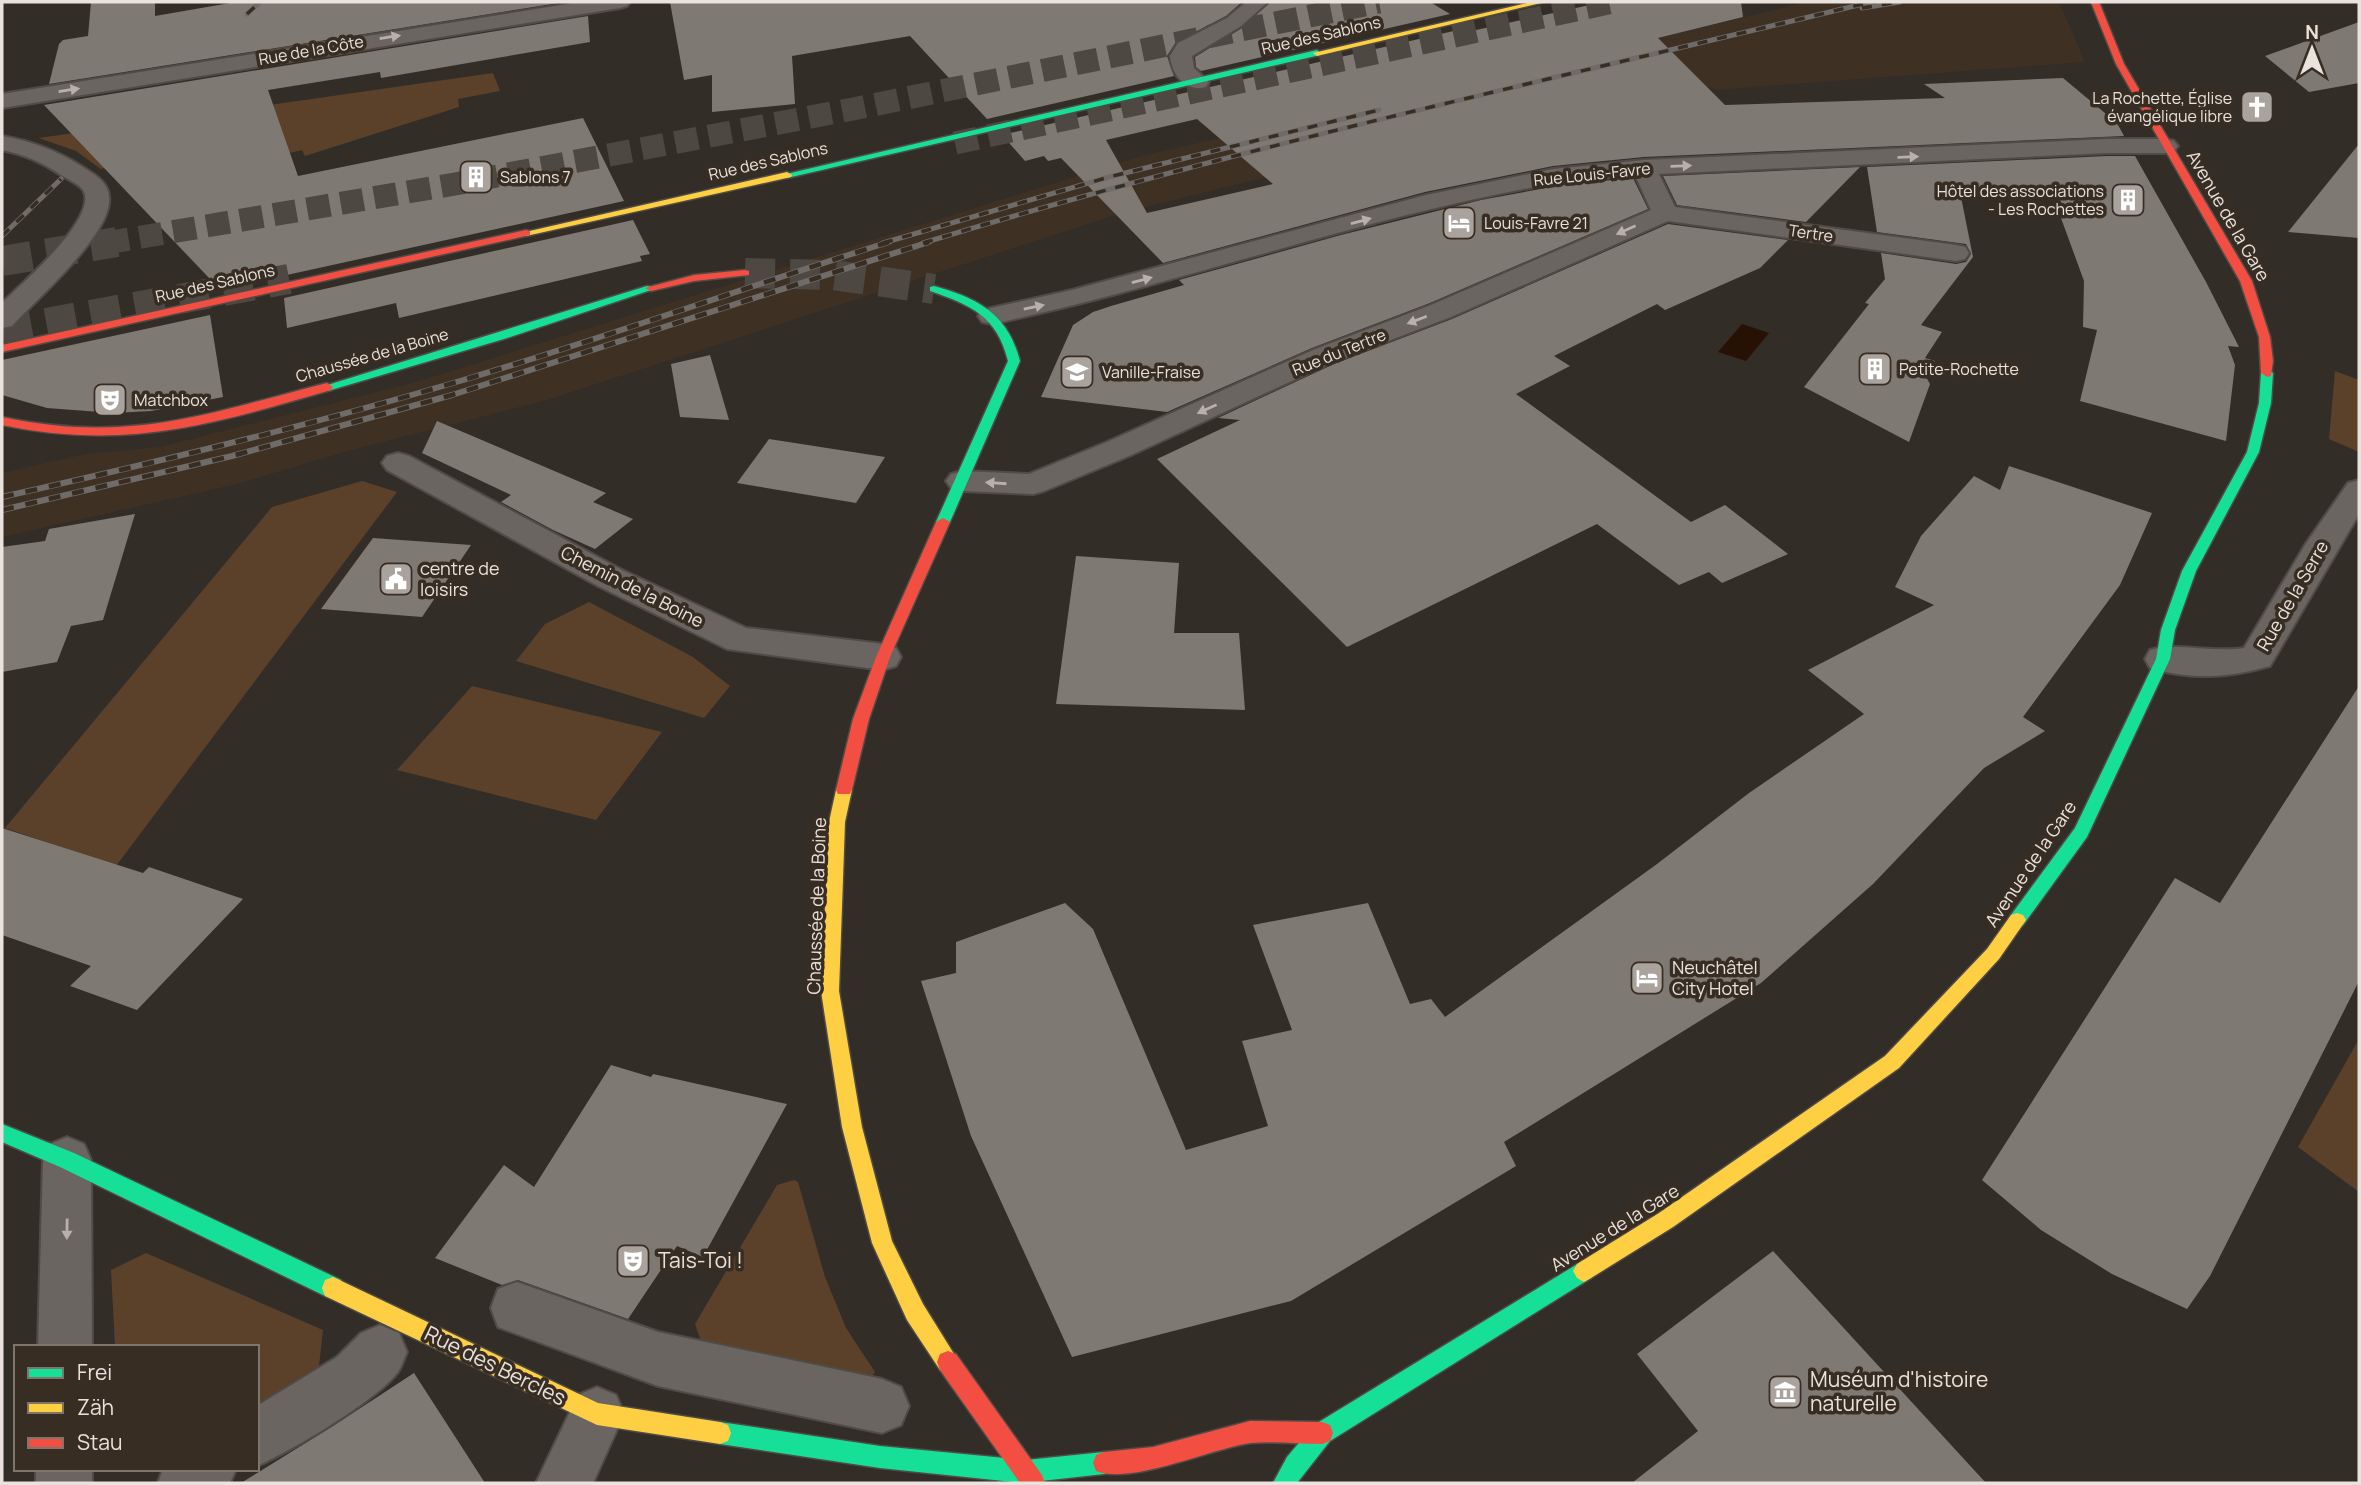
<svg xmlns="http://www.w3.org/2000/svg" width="2361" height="1485" font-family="Manrope,sans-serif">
<rect width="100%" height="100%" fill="#332d28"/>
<polygon fill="#3f3024" points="1807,2 2059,2 2085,62 1715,90 1712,87 1522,114 1121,213 547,400 351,450 237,484 2,537 2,473 85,454 160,447 416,382 1145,155 1651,40"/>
<g fill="#5b412a">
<polygon points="493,73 500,91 458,99 459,107 305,156 302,150 198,175 169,148 101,169 76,151 39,138"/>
<polygon points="2335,371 2359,380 2359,452 2329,439"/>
<polygon points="362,481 397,492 116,866 5,828 272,507"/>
<polygon points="589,602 693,657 730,686 704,718 516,661 545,624"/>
<polygon points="472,686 662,732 596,820 397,770"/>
<polygon points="2359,1039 2359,1192 2298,1147"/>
<polygon points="794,1180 798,1182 825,1277 846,1328 875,1372 861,1389 704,1350 695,1324 777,1185"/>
<polygon points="146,1253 323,1330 319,1366 257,1404 257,1347 115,1347 111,1270"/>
</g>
<polygon fill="#261104" points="1742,324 1769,333 1746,361 1718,352"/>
<g fill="#7f7974" fill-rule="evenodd">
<polygon points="91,2 155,2 155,16 236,2 565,2 49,84 59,44 63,40 88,36"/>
<polygon points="670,2 1242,2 1226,16 1176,42 1167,56 1174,76 987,119 910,36 792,56 795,104 712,112 712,75 684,80"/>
<polygon points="1270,2 1430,2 1450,14 1201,71 1196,67 1195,57 1242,28"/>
<path d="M 1603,2 L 1741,2 L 1743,17 L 1658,38 L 1725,105 L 1945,98 L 1924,84 L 2063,78 L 2117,123 L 2124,136 L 1644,157 L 1553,166 L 1425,192 L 1163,263 L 1061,158 L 1048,161 L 1044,156 L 1025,161 L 1002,135 L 1471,27 L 1476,30 ZM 1197,119 L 1273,184 L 1147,213 L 1106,140 Z"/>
<polygon points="588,16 590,42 381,78 380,72 268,90 298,176 583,118 624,201 264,280 210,279 44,105"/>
<polygon points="2359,22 2359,83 2309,92 2265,56"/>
<polygon points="2359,144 2359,238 2288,232"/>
<polygon points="2107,156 2135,156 2206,282 2239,347 2228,346 2235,365 2226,441 2080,401 2097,330 2083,327 2084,281 2050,188 1960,192 1973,257 1921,325 1942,332 1925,358 1935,361 1926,377 1930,384 1909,442 1804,387 1869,304 1865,303 1885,279 1881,253 1956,264 1966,262 1971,254 1966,244 1877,232 1867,167"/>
<polygon points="1860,167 1806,222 1677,205 1663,176"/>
<polygon points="1633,178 1648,209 1430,303 1312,348 1167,412 1041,397 1073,325 1093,312 1111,306 1184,285 1179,280 1341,235 1481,200 1562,185"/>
<polygon points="633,220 650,254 640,256 642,261 399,318 396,303 287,328 284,298"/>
<polygon points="1668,224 1788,240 1760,268 1665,310 1657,304 1554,356 1570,366 1516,394 1691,522 1725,505 1788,554 1722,583 1709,572 1679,585 1597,524 1347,647 1157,459 1240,420 1218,418 1334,364 1452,319"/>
<polygon points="210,315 223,397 151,411 113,413 47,408 2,395 2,360"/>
<polygon points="710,355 729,420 680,417 671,364"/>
<polygon points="437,421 606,493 593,502 633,519 595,549 553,530 501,502 511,495 422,453"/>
<polygon points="769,439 885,457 856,503 737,483"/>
<polygon points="2009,466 2152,513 2120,585 2023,717 2045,731 1984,768 1873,884 1761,983 1504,1142 1516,1166 1291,1301 1072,1357 971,1136 921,981 956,973 956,942 1065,903 1093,929 1186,1150 1268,1126 1242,1041 1292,1030 1253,925 1368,903 1410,1004 1431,999 1445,1017 1657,864 1749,793 1864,714 1808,670 1934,605 1895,587 1921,536 1974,476 2000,490"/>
<polygon points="135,514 103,620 71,626 57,662 2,672 2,547 45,541 49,529"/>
<polygon points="373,538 471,545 422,617 321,609"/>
<polygon points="1076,556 1179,563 1174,633 1239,633 1245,710 1056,704"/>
<polygon points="2359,686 2359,981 2210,1276 2187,1309 2112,1274 2041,1230 1982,1180 2175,878 2220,903"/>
<polygon points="2,828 143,873 149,867 243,899 137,1010 70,986 91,966 2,935"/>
<polygon points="611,1065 651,1077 653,1074 787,1104 703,1257 677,1246 628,1319 518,1280 502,1285 435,1258 504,1165 534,1187"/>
<polygon points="1773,1251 1986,1483 1632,1483 1698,1431 1637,1354"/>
<polygon points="414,1373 485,1483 241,1483 333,1426"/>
</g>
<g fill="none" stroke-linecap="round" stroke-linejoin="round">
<polyline stroke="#4e4843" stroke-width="30" stroke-dasharray="30 15" stroke-linecap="butt" points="745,273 833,275 934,289"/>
<g stroke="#4e4843" stroke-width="23" stroke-dasharray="23 11" stroke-linecap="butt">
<polyline points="955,143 1613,2"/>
<polyline points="106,243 455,184 853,109 1379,2"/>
</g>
<g stroke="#4e4843" stroke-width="30" stroke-dasharray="30 15" stroke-linecap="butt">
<polyline points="2,261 117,242"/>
<polyline points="2,331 289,279"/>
</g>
<defs>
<g id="street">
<polygon points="580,2 630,2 627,6 620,8 2,108 2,94"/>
<path d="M 1246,2 L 1268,2 L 1241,26 L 1192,56 L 1194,68 L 1209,82 L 1206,87 C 1185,92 1172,75 1170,56 L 1178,43 L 1227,18 Z"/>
<path d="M 2,136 C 31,141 56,150 81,166 C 92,173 108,181 109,196 C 114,233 36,299 12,326 L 2,328 L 2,303 C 19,286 100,217 83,190 C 78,183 67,179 61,175 C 42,162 23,154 2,150 Z"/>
<path d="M 2107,139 L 2166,139 L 2174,141 L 2178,146 L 2174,151 L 2166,153 L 2107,153 L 1659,174 L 1675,207 L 1956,245 L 1965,247 L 1969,253 L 1965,259 L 1956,261 L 1668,221 L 1451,317 L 1333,362 L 1129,456 L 1044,491 L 1033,494 L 962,491 L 951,488 L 946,481 L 951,474 L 962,471 L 1029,474 L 1107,442 L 1313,350 L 1431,305 L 1651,210 L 1635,175 C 1608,178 1579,179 1551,184 C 1362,217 1180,284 992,324 L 982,322 L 978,316 L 982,310 L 1072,290 L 1426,195 L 1553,169 L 1644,160 Z"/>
<polygon points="398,453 409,456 622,570 746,628 883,644 896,648 901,657 896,666 883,670 727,649 598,586 387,470 382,463 387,456"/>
<path d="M 2359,480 L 2359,514 L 2270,666 C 2229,678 2191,680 2150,668 L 2145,659 L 2150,650 C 2176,642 2212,653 2244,648 L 2305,545 L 2348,483 Z"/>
<polygon points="67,1137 84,1144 91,1160 92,1347 38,1347 43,1160 50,1144"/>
<polygon points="517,1282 658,1332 882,1379 901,1387 909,1406 901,1425 882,1433 658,1386 498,1327 491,1308 498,1289"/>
<path d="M 380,1325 L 399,1333 L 407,1352 C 404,1358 402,1366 398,1372 C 376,1401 291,1451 257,1466 L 257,1406 L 337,1357 L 361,1333 Z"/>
<polygon points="597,1387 616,1395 624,1414 593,1483 536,1483 578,1395"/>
<rect x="36" y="1469" width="56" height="14"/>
<polygon points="163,1469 236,1469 230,1483 158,1483"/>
</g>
<g id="fast">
<polygon points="1317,50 1321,53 1320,55 787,178 782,175"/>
<polygon points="647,286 657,288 504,339 331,390 327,391 321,387"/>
<path d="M 934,286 C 978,298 1008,314 1020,361 L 950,522 L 943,526 L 936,522 L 1008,361 C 997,316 971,305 930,291 L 930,287 Z"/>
<polygon points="2267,369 2273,373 2271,403 2259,452 2196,571 2175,630 2170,659 2087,837 2023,925 2017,927 2011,925 2008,920 2011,915 2075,828 2156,659 2161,630 2182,571 2247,452 2259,403 2261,373"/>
<polygon points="2,1124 74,1153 341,1280 344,1288 341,1296 333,1299 325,1296 60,1167 2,1142"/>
<polygon points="1584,1260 1591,1264 1595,1271 1591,1278 1330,1441 1297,1483 1273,1483 1287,1457 1314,1425"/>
<polygon points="720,1422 880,1446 1026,1460 1104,1452 1112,1455 1115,1463 1112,1471 1104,1474 1023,1483 880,1468 720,1444 712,1441 709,1433 712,1425"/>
</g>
<g id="slow">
<polygon points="1531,2 1545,2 1317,56 1313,53"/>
<polygon points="787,172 792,175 791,177 526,236 521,233"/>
<polygon points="844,784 850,786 852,790 845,822 839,991 862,1127 892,1241 923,1304 959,1362 956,1370 948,1373 940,1370 907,1320 872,1243 842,1127 821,991 829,822 836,790 838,786"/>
<polygon points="2017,913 2023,915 2026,920 1999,959 1899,1068 1673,1227 1591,1278 1584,1282 1577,1278 1573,1271 1577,1264 1659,1213 1885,1056 1987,949 2011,915"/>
<polygon points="333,1277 598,1403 720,1422 728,1425 731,1433 728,1441 720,1444 597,1425 325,1296 322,1288 325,1280"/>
</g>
<g id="jam">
<polygon points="2091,2 2099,2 2124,64 2252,281 2270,337 2273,361 2271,376 2267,377 2261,373 2259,337 2240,281 2116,64"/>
<polygon points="526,230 530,231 530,235 2,352 2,345"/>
<polygon points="745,270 749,271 749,275 694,281 651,291 645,288 694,275"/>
<path d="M 327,383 L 333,387 L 331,390 C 213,424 126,451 2,425 L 2,417 C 130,444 206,414 327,383 Z"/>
<polygon points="943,518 950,522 890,657 869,719 852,790 850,794 838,794 836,790 853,719 876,657 936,522"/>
<polygon points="948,1351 956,1354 1042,1475 1045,1483 1020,1483 940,1370 937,1362 940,1354"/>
<path d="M 1250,1421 L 1322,1422 L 1330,1425 L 1333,1433 L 1330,1441 L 1322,1444 C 1299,1444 1274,1441 1251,1443 C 1212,1448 1132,1485 1096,1471 L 1093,1463 L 1096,1455 L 1104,1452 L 1153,1447 Z"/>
</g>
</defs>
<use href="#street" stroke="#504b46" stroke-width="4"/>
<use href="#fast" stroke="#504b46" stroke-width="3"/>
<use href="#slow" stroke="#504b46" stroke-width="3"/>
<use href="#jam" stroke="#504b46" stroke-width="3"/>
<use href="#street" fill="#6a6561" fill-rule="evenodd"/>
<use href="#fast" fill="#16e098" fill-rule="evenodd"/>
<use href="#slow" fill="#ffcf43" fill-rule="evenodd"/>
<use href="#jam" fill="#f24e42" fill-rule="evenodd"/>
<defs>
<g id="rail-far1">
<polyline points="1862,8 1900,2"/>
<polyline points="247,14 260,2"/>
<polyline points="2,236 61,179"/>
<polyline points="883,243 1109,177 1379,110"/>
<path d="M 923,243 C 1235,148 1554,79 1871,2"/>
</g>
<g id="rail">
<path d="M 2,497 C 159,462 316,424 470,378 C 610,336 749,286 889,242"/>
<polyline points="2,510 232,456 452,395 929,242"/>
</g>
</defs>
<use href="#rail-far1" stroke="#6f6b68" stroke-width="5"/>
<use href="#rail" stroke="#6f6b68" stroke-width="6"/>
<use href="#rail-far1" stroke="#382d23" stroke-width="3.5" stroke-dasharray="10" stroke-linecap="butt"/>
<use href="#rail" stroke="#382d23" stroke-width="4.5" stroke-dasharray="12" stroke-linecap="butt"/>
</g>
<defs><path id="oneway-solid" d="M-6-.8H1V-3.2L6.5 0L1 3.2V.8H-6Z" transform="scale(1.75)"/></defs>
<g fill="#b7b0ab">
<use href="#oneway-solid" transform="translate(390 37) rotate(-9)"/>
<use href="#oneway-solid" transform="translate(69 90) rotate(-9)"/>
<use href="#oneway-solid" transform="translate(1908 157) rotate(-2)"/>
<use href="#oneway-solid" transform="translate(1681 166) rotate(-2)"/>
<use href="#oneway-solid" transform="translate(1361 221) rotate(-15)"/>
<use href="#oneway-solid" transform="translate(1626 230) rotate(156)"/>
<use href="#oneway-solid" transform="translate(1142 280) rotate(-15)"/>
<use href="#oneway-solid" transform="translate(1034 307) rotate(-12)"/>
<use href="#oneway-solid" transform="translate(1417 320) rotate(159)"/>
<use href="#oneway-solid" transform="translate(1207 409) rotate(156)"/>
<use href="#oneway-solid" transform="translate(996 483) rotate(-176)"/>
<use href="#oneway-solid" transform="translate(67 1229) rotate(91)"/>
</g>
<defs>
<symbol id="church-square" viewBox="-11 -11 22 22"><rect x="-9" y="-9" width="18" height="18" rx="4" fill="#aaa39d" stroke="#382d23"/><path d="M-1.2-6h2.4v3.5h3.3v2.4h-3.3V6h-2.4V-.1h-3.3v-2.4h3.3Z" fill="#fff"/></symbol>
<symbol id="building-square" viewBox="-11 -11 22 22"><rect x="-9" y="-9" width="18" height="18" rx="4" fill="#aaa39d" stroke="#382d23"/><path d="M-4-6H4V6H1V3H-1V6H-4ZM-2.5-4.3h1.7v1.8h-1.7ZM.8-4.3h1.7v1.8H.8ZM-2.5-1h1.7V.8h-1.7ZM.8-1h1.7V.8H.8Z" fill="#fff"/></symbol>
<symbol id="hotel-square" viewBox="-11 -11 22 22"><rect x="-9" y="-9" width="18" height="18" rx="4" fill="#aaa39d" stroke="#382d23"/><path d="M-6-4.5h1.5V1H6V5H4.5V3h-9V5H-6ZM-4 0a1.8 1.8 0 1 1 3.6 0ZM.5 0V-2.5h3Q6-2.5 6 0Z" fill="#fff"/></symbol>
<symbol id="school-square" viewBox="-11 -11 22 22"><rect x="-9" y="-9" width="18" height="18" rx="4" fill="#aaa39d" stroke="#382d23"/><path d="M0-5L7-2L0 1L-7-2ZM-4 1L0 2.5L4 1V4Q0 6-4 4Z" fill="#fff"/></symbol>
<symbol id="theatre-square" viewBox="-11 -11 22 22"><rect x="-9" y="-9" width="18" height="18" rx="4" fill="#aaa39d" stroke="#382d23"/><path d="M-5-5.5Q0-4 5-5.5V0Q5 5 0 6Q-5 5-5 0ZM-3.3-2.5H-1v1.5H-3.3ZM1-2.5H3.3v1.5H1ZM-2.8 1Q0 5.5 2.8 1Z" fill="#fff"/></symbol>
<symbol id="civic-square" viewBox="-11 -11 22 22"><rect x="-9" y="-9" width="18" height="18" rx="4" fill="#aaa39d" stroke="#382d23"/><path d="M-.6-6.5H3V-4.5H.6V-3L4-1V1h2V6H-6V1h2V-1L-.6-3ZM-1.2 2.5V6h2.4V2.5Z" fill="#fff"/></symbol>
<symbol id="museum-square" viewBox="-11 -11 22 22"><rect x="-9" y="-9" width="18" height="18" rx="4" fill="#aaa39d" stroke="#382d23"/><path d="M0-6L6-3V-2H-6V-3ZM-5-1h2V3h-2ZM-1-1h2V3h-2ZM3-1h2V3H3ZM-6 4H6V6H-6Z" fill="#fff"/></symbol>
</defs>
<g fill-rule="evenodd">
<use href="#church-square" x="2238" y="88" width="38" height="38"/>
<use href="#building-square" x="457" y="158" width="38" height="38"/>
<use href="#building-square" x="2109" y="181" width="38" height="38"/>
<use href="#hotel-square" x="1440" y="204" width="38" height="38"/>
<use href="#building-square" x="1856" y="350" width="38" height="38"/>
<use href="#school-square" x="1058" y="353" width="38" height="38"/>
<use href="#theatre-square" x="91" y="381" width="38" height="38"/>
<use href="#civic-square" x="377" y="560" width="38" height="38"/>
<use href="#hotel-square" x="1628" y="959" width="38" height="38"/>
<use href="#theatre-square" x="614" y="1242" width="38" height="38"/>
<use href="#museum-square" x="1766" y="1373" width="38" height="38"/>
</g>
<g text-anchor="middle" stroke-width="7" stroke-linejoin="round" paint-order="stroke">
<g font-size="16" fill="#eae2dc" stroke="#382d23">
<text transform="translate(1321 35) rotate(-13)" y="6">Rue des Sablons</text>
<text transform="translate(311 50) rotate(-10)" y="6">Rue de la Côte</text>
<text transform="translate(768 161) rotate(-13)" y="6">Rue des Sablons</text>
<text transform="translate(1592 174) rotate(-6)" y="6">Rue Louis-Favre</text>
<text transform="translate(1811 233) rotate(8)" y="6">Tertre</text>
<text transform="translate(215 283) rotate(-13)" y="6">Rue des Sablons</text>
<text transform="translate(1339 352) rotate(-22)" y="6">Rue du Tertre</text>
<text transform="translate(372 355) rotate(-16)" y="6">Chaussée de la Boine</text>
</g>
<g font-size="16" fill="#eae2dc" stroke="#382d23" text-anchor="start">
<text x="2232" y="104" text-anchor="end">La Rochette, Église<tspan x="2232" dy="18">évangélique libre</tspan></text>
<text x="500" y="183">Sablons 7</text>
<text x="2104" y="197" text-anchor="end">Hôtel des associations<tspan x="2104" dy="18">- Les Rochettes</tspan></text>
<text x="1484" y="229">Louis-Favre 21</text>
<text x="1899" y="375">Petite-Rochette</text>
<text x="1102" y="378">Vanille-Fraise</text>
<text x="134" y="406">Matchbox</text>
</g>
<g font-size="18" fill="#eae2dc" stroke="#382d23">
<text transform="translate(2228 216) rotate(60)" y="6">Avenue de la Gare</text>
<text transform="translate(632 587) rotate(27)" y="6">Chemin de la Boine</text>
<text transform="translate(2293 596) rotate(-60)" y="6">Rue de la Serre</text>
<text transform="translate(2031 864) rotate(-56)" y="6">Avenue de la Gare</text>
<text transform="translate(817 906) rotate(-88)" y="6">Chaussée de la Boine</text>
<text transform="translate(1615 1228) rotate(-32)" y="6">Avenue de la Gare</text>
</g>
<g font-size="18" fill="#eae2dc" stroke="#382d23" text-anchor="start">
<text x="420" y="575">centre de<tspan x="420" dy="21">loisirs</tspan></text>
<text x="1672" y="974">Neuchâtel<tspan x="1672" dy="21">City Hotel</tspan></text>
</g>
<g font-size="21" fill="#eae2dc" stroke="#382d23" text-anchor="start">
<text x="658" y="1268">Tais-Toi !</text>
<text x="1810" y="1387">Muséum d'histoire<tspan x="1810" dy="24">naturelle</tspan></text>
</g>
<g font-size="21" fill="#eae2dc" stroke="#382d23">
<text transform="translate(495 1366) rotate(26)" y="7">Rue des Bercles</text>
</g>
</g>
<rect width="2361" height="1485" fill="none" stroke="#eae2dc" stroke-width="7"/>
<rect x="14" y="1345" width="245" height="126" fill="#382d23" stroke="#7f756d" stroke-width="2"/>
<rect x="28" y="1368" width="35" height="10" fill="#16e098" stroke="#7f756d" stroke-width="2"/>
<text x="77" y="1380" font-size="21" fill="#eae2dc">Frei</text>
<rect x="28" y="1403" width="35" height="10" fill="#ffcf43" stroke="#7f756d" stroke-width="2"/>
<text x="77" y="1415" font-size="21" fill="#eae2dc">Zäh</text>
<rect x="28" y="1438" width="35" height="10" fill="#f24e42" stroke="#7f756d" stroke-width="2"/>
<text x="77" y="1450" font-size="21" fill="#eae2dc">Stau</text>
<g transform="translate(2312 49)" stroke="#382d23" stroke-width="5" paint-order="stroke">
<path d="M0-5L12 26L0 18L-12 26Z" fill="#eae2dc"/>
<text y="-10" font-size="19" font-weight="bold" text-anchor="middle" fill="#eae2dc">N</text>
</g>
</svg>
